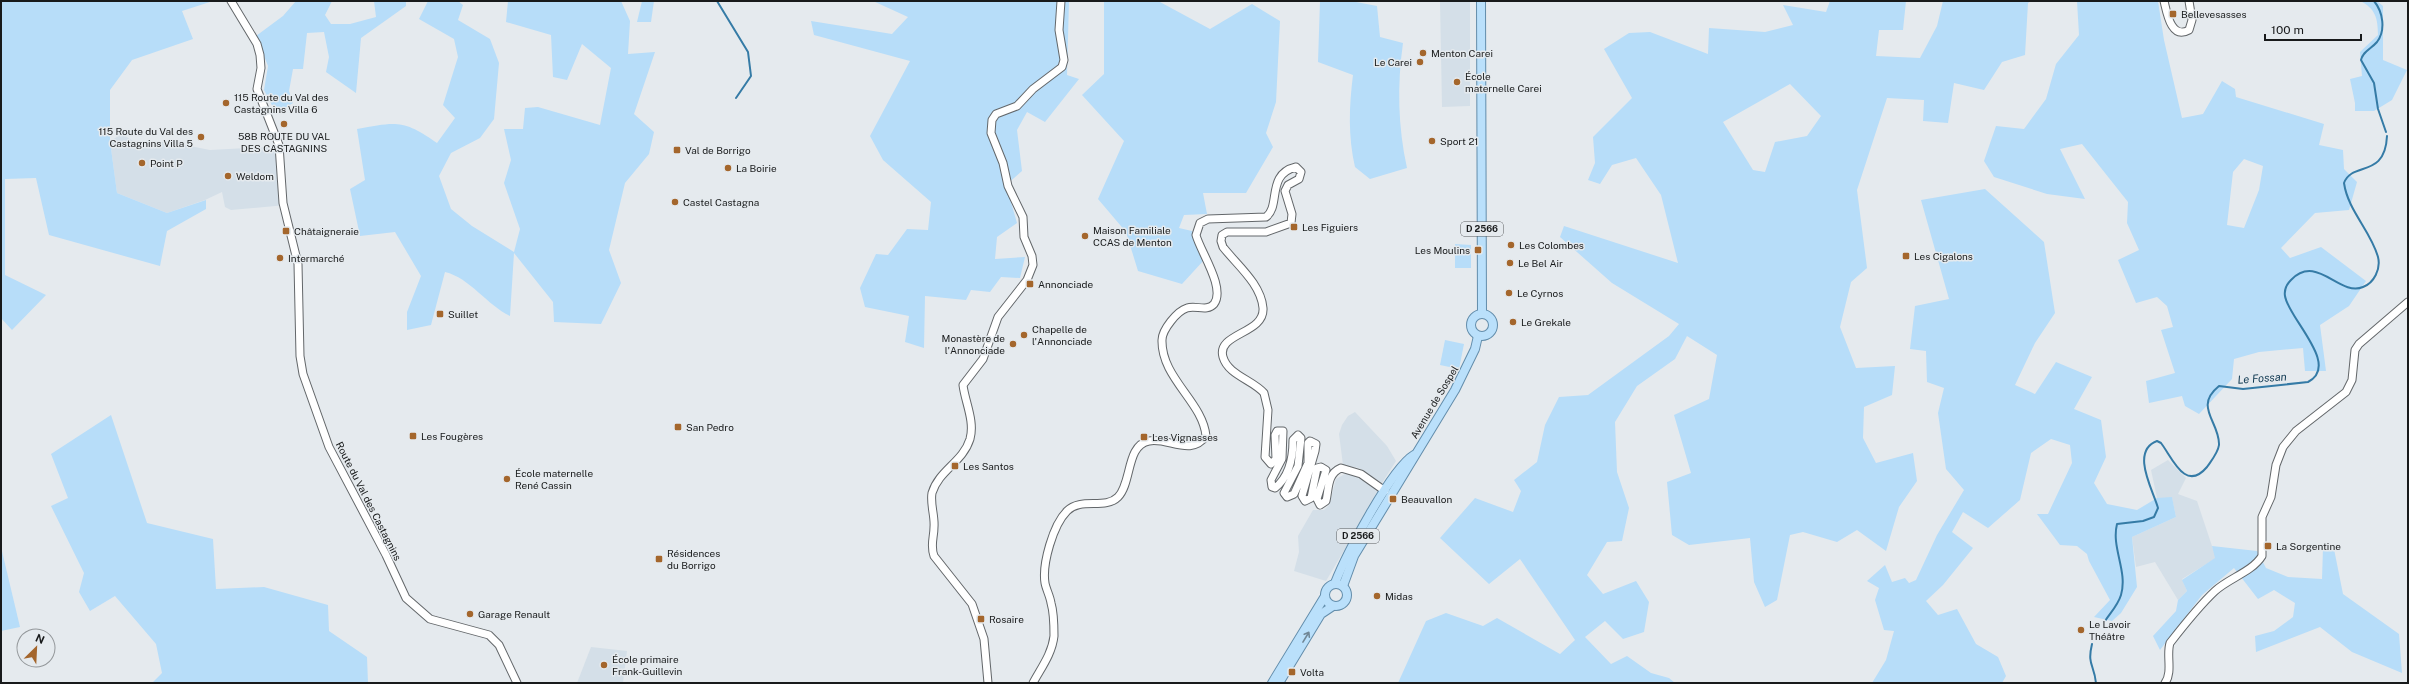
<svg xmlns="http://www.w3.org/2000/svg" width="2409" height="684" font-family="'Public Sans',sans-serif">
<rect width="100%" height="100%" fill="#e5eaee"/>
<g fill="#d4dfe8">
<polygon points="1440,1 1470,1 1470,106 1442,107"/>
<polygon points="122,134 144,148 165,141 210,150 282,146 286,205 231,210 225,207 222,192 205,200 167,213 117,193 110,141"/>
<polygon points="1355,412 1387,446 1396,461 1382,483 1359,468 1343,465 1339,434 1342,425 1348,416"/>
<polygon points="2168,460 2186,478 2178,494 2197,501 2216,558 2182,579 2187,591 2178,600 2155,562 2136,567 2132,537 2176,517 2172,498 2157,498 2151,470"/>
<polygon points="1347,473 1356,475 1379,491 1326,581 1294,571 1299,552 1298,536 1313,510 1324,510 1329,505 1336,479"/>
<polygon points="591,647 627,651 623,683 577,683"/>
</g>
<g fill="#b7ddf9" fill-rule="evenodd">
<polygon points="1,1 213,1 182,11 193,39 132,60 110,90 110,141 117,193 167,213 206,200 206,209 167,231 160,266 49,235 36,178 5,179 5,275 46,295 12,330 1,318"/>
<polygon points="296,1 332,1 325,15 331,24 350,24 376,17 374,1 406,1 406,6 361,38 356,93 326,72 329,57 324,32 307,33 303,69 293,69 289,91 293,103 276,113 264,90 268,66 256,36 283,16"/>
<path d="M 428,1 L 458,1 L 463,5 L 458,20 L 490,39 L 499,63 L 494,119 L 480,138 L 451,153 L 439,176 L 451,209 L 472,226 L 514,252 L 520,229 L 504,183 L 511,160 L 504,129 L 523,129 L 525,108 L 538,107 L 600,125 L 611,68 L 582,44 L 567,80 L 553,77 L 551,35 L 506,22 L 508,1 L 621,1 L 630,21 L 628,54 L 655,52 L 634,114 L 654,132 L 649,154 L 625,183 L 609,250 L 621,283 L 601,324 L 554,322 L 553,302 L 514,253 L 510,316 C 487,305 470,278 445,272 L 431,325 L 407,330 L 407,312 L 421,276 L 395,232 L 360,236 L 350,189 L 365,180 L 357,129 C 396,122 403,119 437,143 L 455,118 L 443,105 L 458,57 L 454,39 L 419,19 Z"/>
<polygon points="642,1 654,1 651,22 637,22"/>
<polygon points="873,1 1069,1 1067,75 1079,79 1045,122 1027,112 1017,130 1022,171 1006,185 1017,223 997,237 995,259 1025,257 1020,278 1001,277 990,292 971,290 966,300 925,296 924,348 905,342 909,316 865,307 860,288 876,254 888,255 907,229 928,230 931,202 883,160 870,136 910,61 814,35 811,21 892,34 908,17"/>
<polygon points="1104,1 1160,2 1210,29 1252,4 1280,21 1276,102 1266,133 1273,147 1246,193 1203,193 1207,214 1184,215 1179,228 1192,231 1204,260 1182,284 1138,271 1126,232 1098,199 1124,141 1082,95 1104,74"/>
<path d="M 1320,1 L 1351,1 L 1377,6 L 1380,37 L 1403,43 C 1397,85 1398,127 1407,168 L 1370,179 L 1355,167 C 1348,136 1349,107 1353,75 L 1318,62 Z"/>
<path d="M 1830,1 L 1906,1 L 1903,30 L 1879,30 L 1876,56 L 1920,58 L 1937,26 L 1943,1 L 2031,1 L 2028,3 L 2025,55 L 2002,62 L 1984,90 L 1954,83 L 1948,123 L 1923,121 L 1924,100 L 1887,98 L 1857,190 L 1867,268 L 1851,282 L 1840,327 L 1856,368 L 1895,366 L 1892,395 L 1864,407 L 1863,438 L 1876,463 L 1913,453 L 1917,481 L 1899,507 L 1886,551 L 1857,530 L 1837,542 L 1803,532 L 1790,535 L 1777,600 L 1765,607 L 1754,582 L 1750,538 L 1689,545 L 1672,535 L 1667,482 L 1691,473 L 1674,415 L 1709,399 L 1717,355 L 1687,336 L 1675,359 L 1637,386 L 1615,422 L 1617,472 L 1629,508 L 1622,541 L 1607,542 L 1587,575 L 1603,594 L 1636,581 L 1649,602 L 1644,632 L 1623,639 L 1605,621 L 1585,637 L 1611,664 L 1627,656 L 1651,673 L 1669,678 L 1675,683 L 1398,683 L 1426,621 L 1446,613 L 1483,626 L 1497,618 L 1560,654 L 1575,640 L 1520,559 L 1489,584 L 1440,538 L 1475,498 L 1513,512 L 1521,491 L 1514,480 L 1537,462 L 1545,425 L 1559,397 L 1588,395 L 1669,336 L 1679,324 L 1612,283 L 1560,237 L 1564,226 L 1678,263 L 1661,195 L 1636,158 L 1612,165 L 1600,184 L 1588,180 L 1595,163 L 1593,137 L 1632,98 L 1604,49 L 1629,33 L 1650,32 L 1708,54 L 1709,28 L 1765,32 L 1793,25 L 1783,5 L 1826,12 ZM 1790,84 L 1821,116 L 1807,136 L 1775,142 L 1765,172 L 1753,170 L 1723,122 Z"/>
<path d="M 2077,1 L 2158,1 L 2164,40 L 2182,118 L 2203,114 L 2222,81 L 2235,89 L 2236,97 L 2324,124 L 2319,145 L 2343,150 L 2344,169 L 2357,182 L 2349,210 L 2315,213 L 2281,248 L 2290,258 L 2321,247 L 2366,281 L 2349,306 L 2320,325 L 2326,371 L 2305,371 L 2303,348 L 2259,352 L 2234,359 L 2232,379 L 2199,414 L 2185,406 L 2182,396 L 2149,403 L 2146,381 L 2175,373 L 2161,330 L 2173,327 L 2167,306 L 2157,297 L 2136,303 L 2118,260 L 2139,250 L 2127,223 L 2128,202 L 2082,144 L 2060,149 L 2085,199 L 2047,194 L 1994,177 L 1984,161 L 1996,126 L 2024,129 L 2046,99 L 2056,64 L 2079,35 ZM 2244,159 L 2263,166 L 2259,190 L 2244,228 L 2227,225 L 2233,172 Z"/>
<path d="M 2360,1 L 2377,1 L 2383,6 L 2383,60 L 2407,70 L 2392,100 L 2374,111 L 2355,111 L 2355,103 L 2350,79 L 2362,76 L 2360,52 L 2378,35 C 2378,18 2375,8 2360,1 Z"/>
<polygon points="1985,189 2044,242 2055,313 2035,343 2015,385 2035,394 2056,362 2092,377 2074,409 2101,420 2106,457 2094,483 2107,504 2137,510 2157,498 2172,497 2176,517 2132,537 2137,587 2121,613 2112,621 2094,617 2110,600 2089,561 2087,554 2077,546 2060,545 2037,514 2048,514 2072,463 2070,445 2051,439 2031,453 2020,500 1988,528 1963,512 1952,532 1973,548 1943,585 1926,601 1938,615 1957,609 1976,644 1998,657 2006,676 2002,683 1872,683 1886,660 1894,631 1884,630 1875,600 1879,588 1867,581 1885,565 1892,582 1905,578 1909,583 1916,580 1937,535 1964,490 1946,469 1938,413 1944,388 1927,382 1926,351 1910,349 1915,306 1949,299 1921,200"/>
<polygon points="1455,244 1471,245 1471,268 1455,268"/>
<polygon points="1445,340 1464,344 1459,369 1440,365"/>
<polygon points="111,415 147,523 213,539 216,589 264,587 328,605 329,631 367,657 368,683 152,683 162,673 156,644 115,596 90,611 79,592 84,573 51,506 68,498 51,454"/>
<polygon points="2212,546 2257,551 2266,568 2288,577 2322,579 2323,548 2334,549 2343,594 2399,634 2402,673 2352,652 2320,627 2256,652 2255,636 2274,631 2293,617 2295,603 2274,590 2258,599 2234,568 2202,595 2160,650 2153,636 2176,611 2178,600 2187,591 2182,580 2215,558"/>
<polygon points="1,547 20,627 1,631"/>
</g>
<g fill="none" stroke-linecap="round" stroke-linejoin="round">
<g stroke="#357ba6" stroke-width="2">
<polyline points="717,1 748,52 751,76 736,98"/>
<path d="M 2374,1 C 2383,12 2386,30 2377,42 C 2371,49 2363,51 2361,60 L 2374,83 L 2378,109 L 2386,132"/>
<path d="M 2105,621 C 2111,612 2118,605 2121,595 C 2128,571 2111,548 2117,524 L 2143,521 L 2154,517 L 2158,508 C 2153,490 2130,451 2157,441 L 2161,443 C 2172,457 2185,493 2207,467 C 2211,461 2218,453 2219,445 C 2220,422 2193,407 2219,386 L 2243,389 L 2308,382 C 2341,365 2288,318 2285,296 C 2284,290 2287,284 2291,280 C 2317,253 2339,297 2363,287 C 2374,283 2381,269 2378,257 C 2371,231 2348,211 2344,183 C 2352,161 2385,179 2387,136"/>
<path d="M 2092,644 C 2087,665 2094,664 2096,683"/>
</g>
<defs>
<g id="secondary">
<polyline points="231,1 257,44 260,55 261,68 257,89 279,145 283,203 298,264 300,356 303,374 329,447 386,555 406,598 430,619 489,635 499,645 517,683"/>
<path d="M 2164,1 C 2167,13 2171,40 2189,30 L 2192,20 L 2189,1"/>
<path d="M 988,683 L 984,639 L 972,604 L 934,556 C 930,545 934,538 934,527 C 935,516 930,504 932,493 C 939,470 963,462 970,439 C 975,421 965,402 963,385 L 983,359 L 998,317 L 1027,280 L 1033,265 L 1032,256 L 1024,237 L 1023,217 L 1008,186 L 1003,163 L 991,133 L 992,120 L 996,114 L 1017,106 L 1033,89 L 1062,67 L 1064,60 L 1059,30 L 1061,1"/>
<path d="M 1033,683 C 1041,668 1052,654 1054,636 C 1054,625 1054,613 1051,603 C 1050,596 1046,589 1045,583 C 1042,564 1053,525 1067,511 C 1081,497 1105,510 1118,497 C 1132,483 1126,445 1149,441 C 1168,437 1191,457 1206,436 C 1203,402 1161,378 1162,340 C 1162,330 1177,311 1187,308 C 1196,305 1207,312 1214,304 C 1226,288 1200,251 1196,235 L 1200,223 L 1208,219 L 1266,217 C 1281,206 1266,174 1296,167 L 1301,172 L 1299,179 L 1288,185 L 1285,191 L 1292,214 L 1291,223 L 1266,232 L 1227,232 L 1222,235 L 1221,241 L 1223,247 C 1237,265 1261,284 1263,308 C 1265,334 1216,333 1223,357 C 1228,375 1253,380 1264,393 L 1268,410 L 1265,457 L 1271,464 L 1276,459 L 1275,435 L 1277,431 L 1283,431 L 1282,459 L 1271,480 L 1272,487 L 1275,488 C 1290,476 1293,457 1293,440 L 1298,435 L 1301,438 L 1298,466 L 1284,493 L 1287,497 L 1294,494 L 1308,463 L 1308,443 L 1310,441 L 1316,444 L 1315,451 L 1302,496 L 1305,501 L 1311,498 L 1317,468 L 1321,467 L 1326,470 L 1317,499 L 1320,505 L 1326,501 C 1329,488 1327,474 1341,468 L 1361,474 L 1385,491"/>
<path d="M 2165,683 C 2173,672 2166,655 2170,643 C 2184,625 2199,606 2215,591 C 2229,578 2252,572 2262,556 L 2262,517 L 2271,497 L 2276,465 L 2283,447 L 2296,431 L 2346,392 L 2352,380 L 2355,350 L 2359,344 L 2408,302"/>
</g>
<g id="primary">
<polyline points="1481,1 1482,314"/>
<circle cx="1482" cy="325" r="11"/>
<path d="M 1335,583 C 1346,555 1391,469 1414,455"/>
<circle cx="1336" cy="595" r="11"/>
<polyline points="1343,586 1354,556 1455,390 1475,349 1478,336"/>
<polyline points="1272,683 1325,596"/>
<polyline points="1279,683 1321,614 1333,606"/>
</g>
</defs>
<use href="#secondary" stroke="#63676a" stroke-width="9"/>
<use href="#primary" stroke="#638dab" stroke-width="10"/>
<use href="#secondary" stroke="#fff" stroke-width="7"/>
<use href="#primary" stroke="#bae0fb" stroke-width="8"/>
</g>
<defs><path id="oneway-shaft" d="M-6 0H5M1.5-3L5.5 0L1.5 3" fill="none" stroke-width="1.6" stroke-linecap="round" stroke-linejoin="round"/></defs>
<use stroke="#718796" href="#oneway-shaft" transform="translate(1306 637) rotate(-59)"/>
<g fill="#a4662c" stroke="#e5eaee" stroke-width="1.5">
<rect x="2169" y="10" width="8" height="8" rx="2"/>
<circle cx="1423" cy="53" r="4"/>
<circle cx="1420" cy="62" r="4"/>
<circle cx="1457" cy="82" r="4"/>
<circle cx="226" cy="103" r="4"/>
<circle cx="284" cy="124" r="4"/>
<circle cx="201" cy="137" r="4"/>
<circle cx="1432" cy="141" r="4"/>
<rect x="673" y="146" width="8" height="8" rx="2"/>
<circle cx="142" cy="163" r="4"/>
<circle cx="728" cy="168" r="4"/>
<circle cx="228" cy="176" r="4"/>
<circle cx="675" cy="202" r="4"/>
<rect x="1290" y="223" width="8" height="8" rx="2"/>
<rect x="282" y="227" width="8" height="8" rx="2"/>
<circle cx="1085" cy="236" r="4"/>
<circle cx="1511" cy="245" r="4"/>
<rect x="1474" y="246" width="8" height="8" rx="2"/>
<rect x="1902" y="252" width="8" height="8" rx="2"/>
<circle cx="280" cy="258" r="4"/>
<circle cx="1510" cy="263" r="4"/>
<rect x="1026" y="280" width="8" height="8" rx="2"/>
<circle cx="1509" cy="293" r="4"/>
<rect x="436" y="310" width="8" height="8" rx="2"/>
<circle cx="1513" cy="322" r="4"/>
<circle cx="1024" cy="335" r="4"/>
<circle cx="1013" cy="344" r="4"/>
<rect x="674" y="423" width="8" height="8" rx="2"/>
<rect x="409" y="432" width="8" height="8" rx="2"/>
<rect x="1140" y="433" width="8" height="8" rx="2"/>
<rect x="951" y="462" width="8" height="8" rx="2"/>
<circle cx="507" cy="479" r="4"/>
<rect x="1389" y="495" width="8" height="8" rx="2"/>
<rect x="2264" y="542" width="8" height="8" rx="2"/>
<rect x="655" y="555" width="8" height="8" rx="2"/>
<circle cx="1377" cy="596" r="4"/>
<circle cx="470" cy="614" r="4"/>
<rect x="977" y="615" width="8" height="8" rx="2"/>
<circle cx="2081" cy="630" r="4"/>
<circle cx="604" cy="665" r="4"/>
<rect x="1288" y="668" width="8" height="8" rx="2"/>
</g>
<g text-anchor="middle" stroke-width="3" stroke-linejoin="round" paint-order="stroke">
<g fill="#e5eaee" stroke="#56585a" stroke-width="1">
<rect x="1461" y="222" width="42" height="14" rx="3"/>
<rect x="1337" y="529" width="42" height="14" rx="3"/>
</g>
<g font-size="9" font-weight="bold" fill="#181a1b">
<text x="1482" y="232">D 2566</text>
<text x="1358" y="539">D 2566</text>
</g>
<g font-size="10" fill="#181a1b" stroke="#e5eaee" text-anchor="start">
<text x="2181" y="18">Bellevesasses</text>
<text x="1431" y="57">Menton Carei</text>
<text x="1412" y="66" text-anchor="end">Le Carei</text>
<text x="1465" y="80">École<tspan x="1465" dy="12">maternelle Carei</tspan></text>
<text x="234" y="101">115 Route du Val des<tspan x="234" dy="12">Castagnins Villa 6</tspan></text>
<text x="193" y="135" text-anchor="end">115 Route du Val des<tspan x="193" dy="12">Castagnins Villa 5</tspan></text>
<text x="284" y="140" text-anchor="middle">58B ROUTE DU VAL<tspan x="284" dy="12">DES CASTAGNINS</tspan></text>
<text x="1440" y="145">Sport 21</text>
<text x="685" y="154">Val de Borrigo</text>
<text x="150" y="167">Point P</text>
<text x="736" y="172">La Boirie</text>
<text x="236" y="180">Weldom</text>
<text x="683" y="206">Castel Castagna</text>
<text x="1302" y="231">Les Figuiers</text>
<text x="1093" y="234">Maison Familiale<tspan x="1093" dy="12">CCAS de Menton</tspan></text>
<text x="294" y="235">Châtaigneraie</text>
<text x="1519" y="249">Les Colombes</text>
<text x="1470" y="254" text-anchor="end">Les Moulins</text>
<text x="1914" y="260">Les Cigalons</text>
<text x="288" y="262">Intermarché</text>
<text x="1518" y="267">Le Bel Air</text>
<text x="1038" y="288">Annonciade</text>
<text x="1517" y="297">Le Cyrnos</text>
<text x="448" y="318">Suillet</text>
<text x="1521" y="326">Le Grekale</text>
<text x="1032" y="333">Chapelle de<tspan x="1032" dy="12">l'Annonciade</tspan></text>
<text x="1005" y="342" text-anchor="end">Monastère de<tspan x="1005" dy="12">l'Annonciade</tspan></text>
<text x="686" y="431">San Pedro</text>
<text x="421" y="440">Les Fougères</text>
<text x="1152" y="441">Les Vignasses</text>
<text x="963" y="470">Les Santos</text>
<text x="515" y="477">École maternelle<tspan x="515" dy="12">René Cassin</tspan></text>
<text x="1401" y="503">Beauvallon</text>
<text x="2276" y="550">La Sorgentine</text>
<text x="667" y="557">Résidences<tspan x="667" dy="12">du Borrigo</tspan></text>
<text x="1385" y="600">Midas</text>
<text x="478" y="618">Garage Renault</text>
<text x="989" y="623">Rosaire</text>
<text x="2089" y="628">Le Lavoir<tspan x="2089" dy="12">Théâtre</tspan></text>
<text x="612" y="663">École primaire<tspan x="612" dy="12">Frank-Guillevin</tspan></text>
<text x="1300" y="676">Volta</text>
</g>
<g font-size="10" fill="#181a1b" stroke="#e5eaee">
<text transform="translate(1434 402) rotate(-59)" y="4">Avenue de Sospel</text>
<text transform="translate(369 501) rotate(63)" y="4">Route du Val des Castagnins</text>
</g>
<g font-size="11" font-style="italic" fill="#0b354e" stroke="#e5eaee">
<text transform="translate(2262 378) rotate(-4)" y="4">Le Fossan</text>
</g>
</g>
<rect width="2409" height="684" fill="none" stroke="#181a1b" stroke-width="4"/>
<g transform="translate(36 648) rotate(24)"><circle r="19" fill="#e5eaee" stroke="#93979a"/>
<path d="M0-3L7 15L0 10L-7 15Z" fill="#a4662c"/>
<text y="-6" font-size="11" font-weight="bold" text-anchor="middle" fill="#181a1b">N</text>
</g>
<path d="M2265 34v6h96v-6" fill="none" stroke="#181a1b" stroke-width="2"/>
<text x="2271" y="34" font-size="12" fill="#181a1b" stroke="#e5eaee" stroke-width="3" paint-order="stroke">100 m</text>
</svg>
